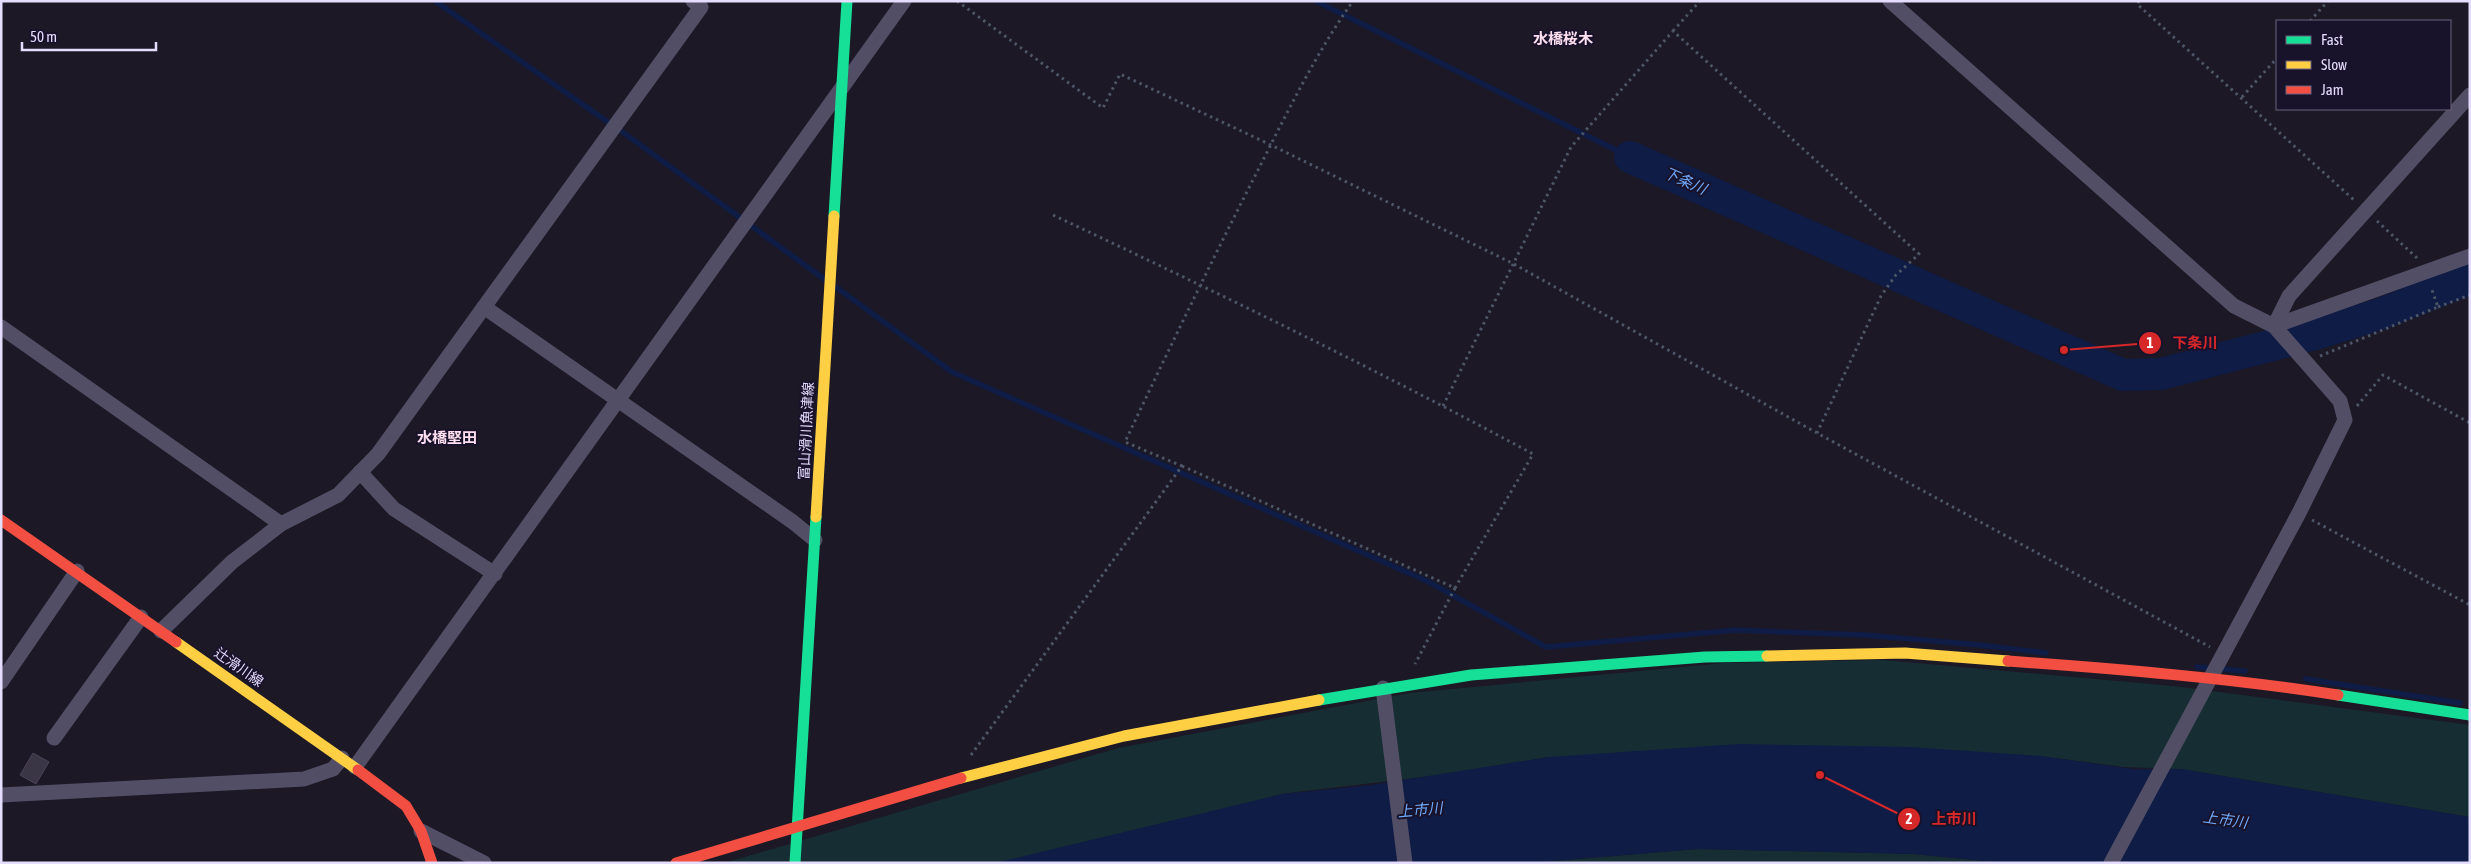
<svg xmlns="http://www.w3.org/2000/svg" width="2471" height="864" font-family="'Asap Condensed','Noto Sans JP',sans-serif">
<rect width="100%" height="100%" fill="#1c1825"/>
<g fill="#162e33">
<polygon points="1883,660 2173,686 2470,725 2470,817 2181,769 2124,767 2040,756 1549,757 1440,775 1288,793 998,863 724,863 1118,748 1410,693 1724,663"/>
<polygon points="1698,849 1913,854 2005,863 1529,863"/>
</g>
<polygon fill="#0e1c46" points="1739,744 1910,747 2040,756 2134,769 2181,769 2470,817 2470,863 2006,863 1913,854 1698,849 1529,863 995,863 1282,794 1371,785 1549,757"/>
<g fill="none" stroke-linecap="round" stroke-linejoin="round">
<g stroke="#0e1c46" stroke-width="5.5">
<polyline points="435,1 635,141 824,279"/>
<polyline points="1316,1 1630,157"/>
<polyline points="836,287 952,372 1427,581 1546,647 1736,630 1864,635 1980,645 2046,653"/>
<polyline points="2197,667 2245,671"/>
<polyline points="2306,679 2460,703"/>
</g>
<polyline stroke="#0e1c46" stroke-width="32" points="1630,157 2123,375 2161,374 2319,333 2380,314 2470,279"/>
</g>
<polygon fill="#3b3646" stroke="#4a4358" points="33,753 49,762 36,784 20,775"/>
<g fill="none" stroke-linecap="round" stroke-linejoin="round">
<g stroke="#4c5666" stroke-width="3" stroke-dasharray="2.5 4" stroke-linecap="butt">
<polyline points="957,1 1103,108 1120,74 1271,145 1512,263 1817,433 2210,647"/>
<polyline points="2139,1 2137,4 2354,200"/>
<polyline points="2310,21 2328,1"/>
<polyline points="1673,31 1700,1"/>
<polyline points="2242,97 2277,58"/>
<path d="M 1053,215 C 1214,291 1376,369 1533,454 L 1455,588"/>
<polyline points="2377,221 2417,258"/>
<polyline points="2438,307 2470,295"/>
<polyline points="2320,356 2438,307 2431,287"/>
<polyline points="1443,406 1571,147 1673,31 1919,254 1895,276 1881,296 1817,433"/>
<polyline points="2357,406 2383,375 2470,423"/>
<polyline points="1182,466 1455,588 1415,664"/>
<polyline points="2312,520 2470,605"/>
<path d="M 971,755 L 1182,466 L 1125,442 C 1168,351 1212,260 1258,170 C 1287,113 1316,53 1353,1"/>
</g>
<g stroke="#524e65" stroke-width="15">
<polyline points="1890,1 2234,306 2274,326 2340,401 2345,420 2299,513 2111,863"/>
<polyline points="484,307 701,7 693,1"/>
<polyline points="2274,326 2289,296 2470,95"/>
<polyline points="2274,326 2470,256"/>
<polyline points="1,327 281,524"/>
<polyline points="360,472 394,509 495,574"/>
<polyline points="161,631 232,562 281,524 338,495 378,454 484,307 793,522 815,540"/>
<polyline points="1,682 77,571"/>
<polyline points="1383,688 1405,863"/>
<polyline points="54,738 141,617"/>
<polyline points="355,767 904,1"/>
<polyline points="1,795 304,779 333,769 342,758"/>
<polyline points="421,831 484,863"/>
</g>
<g stroke="#16e098" stroke-width="11">
<polyline points="834,216 847,1"/>
<polyline points="2338,695 2470,715"/>
<polyline points="1319,700 1471,675 1705,657 1767,656"/>
<polyline points="795,863 816,517"/>
</g>
<g stroke="#ffcf43" stroke-width="11">
<polyline points="816,517 834,216"/>
<polyline points="176,642 358,770"/>
<polyline points="1767,656 1905,653 2008,661"/>
<polyline points="961,778 1124,736 1319,700"/>
</g>
<g stroke="#f24e42" stroke-width="11">
<polyline points="1,520 176,642"/>
<path d="M 2008,661 C 2119,669 2228,678 2338,695"/>
<polyline points="358,770 406,806 421,831 432,863"/>
<polyline points="676,863 961,778"/>
</g>
</g>
<g text-anchor="middle" stroke-width="4" stroke-linejoin="round" paint-order="stroke">
<g font-size="14" fill="#e5ddfe" stroke="#19122b">
<text transform="translate(806 431) rotate(-87)" y="5">富山滑川魚津線</text>
<text transform="translate(239 667) rotate(35)" y="5">辻滑川線</text>
</g>
<g font-size="15" font-weight="bold" fill="#fedfef" stroke="#19122b">
<text x="1563" y="44">水橋桜木</text>
<text x="447" y="443">水橋堅田</text>
</g>
<g font-size="15" font-style="italic" fill="#6fa9fa" stroke="#19122b">
<text transform="translate(1685 181) rotate(24)" y="5">下条川</text>
<text transform="translate(1420 810) rotate(-5)" y="5">上市川</text>
<text transform="translate(2225 820) rotate(8)" y="5">上市川</text>
</g>
</g>
<path fill="none" stroke="#d62828" stroke-width="2" d="M2064 350L2150 343M1820 775L1909 819"/>
<g fill="#d62828" stroke="#19122b" stroke-width="2">
<circle cx="2064" cy="350" r="5"/>
<circle cx="1820" cy="775" r="5"/>
<circle cx="2150" cy="343" r="12"/>
<circle cx="1909" cy="819" r="12"/>
</g>
<g font-size="15" text-anchor="middle" font-weight="bold" fill="#fff">
<text x="2150" y="348">1</text>
<text x="1909" y="824">2</text>
</g>
<g font-size="15" text-anchor="middle" font-weight="bold" fill="#d62828" stroke="#19122b" stroke-width="4" stroke-linejoin="round" paint-order="stroke">
<text x="2195" y="348">下条川</text>
<text x="1954" y="824">上市川</text>
</g>
<rect width="2471" height="864" fill="none" stroke="#e5ddfe" stroke-width="5"/>
<rect x="2276" y="20" width="175" height="90" fill="#19122b" stroke="#6b637f"/>
<rect x="2286" y="36" width="25" height="8" fill="#16e098" stroke="#6b637f"/>
<text x="2321" y="45" font-size="15" fill="#e5ddfe">Fast</text>
<rect x="2286" y="61" width="25" height="8" fill="#ffcf43" stroke="#6b637f"/>
<text x="2321" y="70" font-size="15" fill="#e5ddfe">Slow</text>
<rect x="2286" y="86" width="25" height="8" fill="#f24e42" stroke="#6b637f"/>
<text x="2321" y="95" font-size="15" fill="#e5ddfe">Jam</text>
<path d="M22 42v8h134v-8" fill="none" stroke="#e5ddfe" stroke-width="2.5"/>
<text x="30" y="42" font-size="15" fill="#e5ddfe" stroke="#19122b" stroke-width="4" paint-order="stroke">50 m</text>
</svg>
